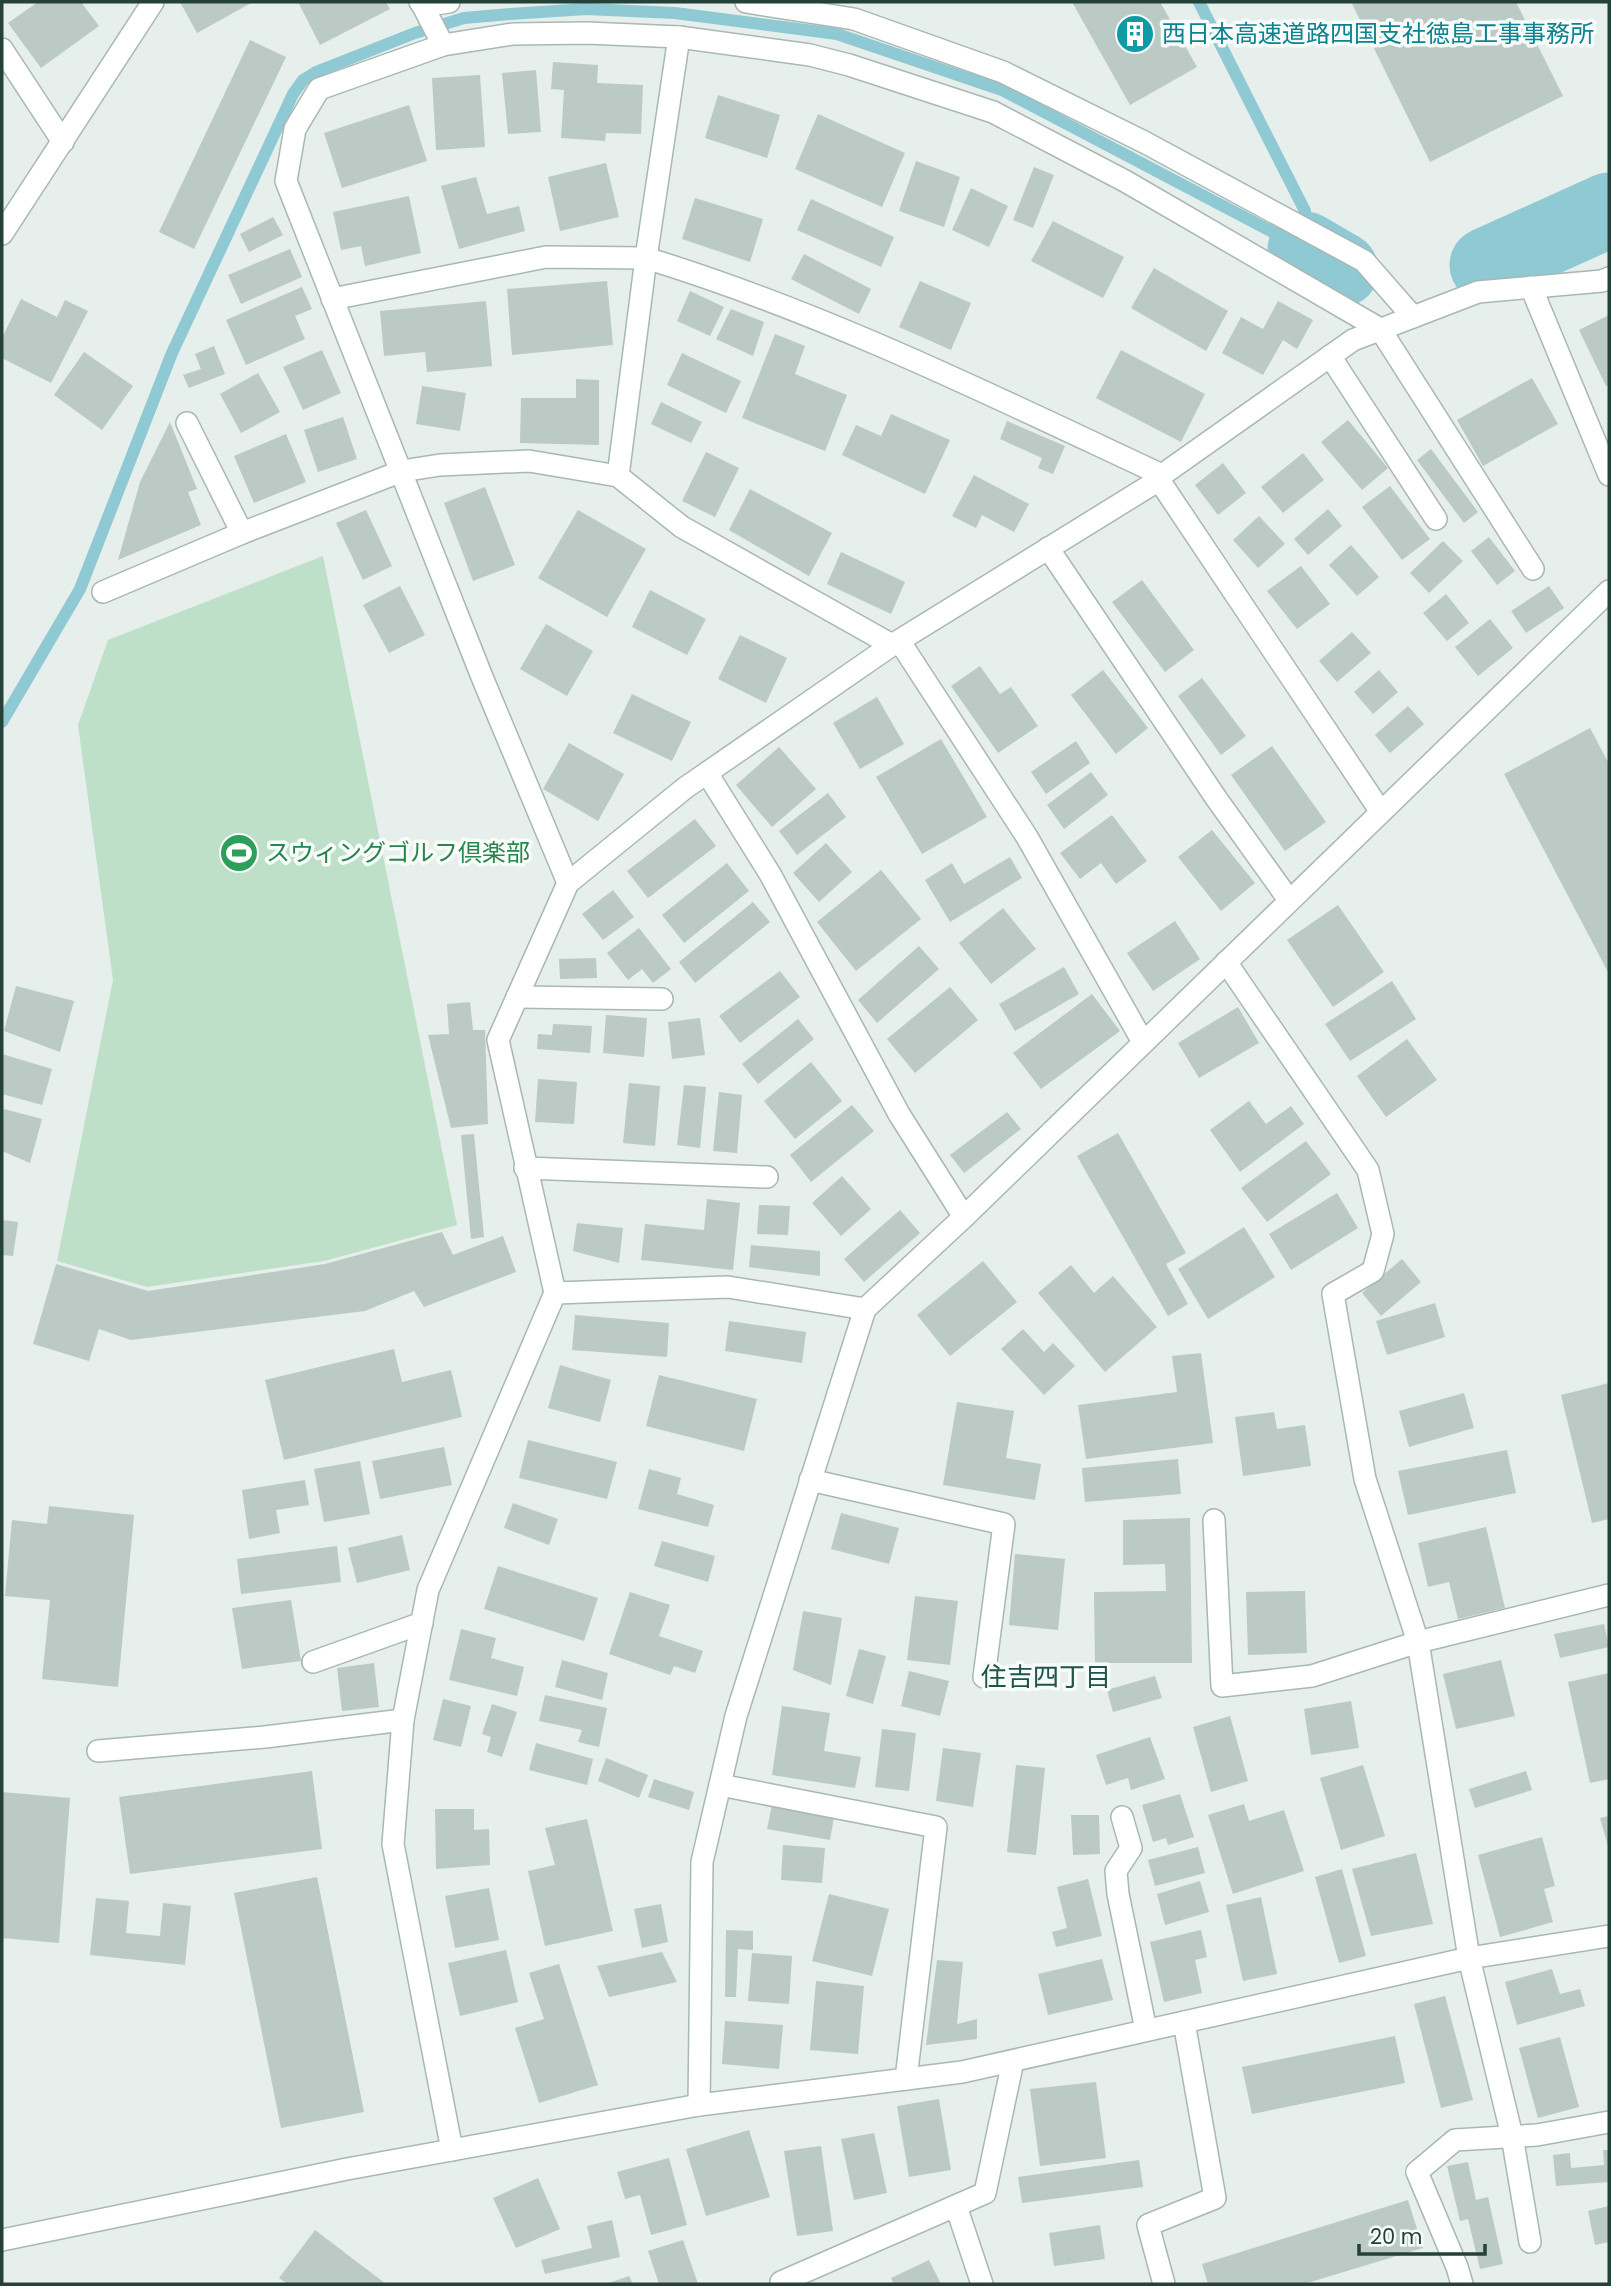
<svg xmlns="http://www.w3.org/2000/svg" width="1611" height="2286" font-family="Poppins,'Noto Sans JP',sans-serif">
<rect width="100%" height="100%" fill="#e6efeb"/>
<polygon fill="#bfe0c8" points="323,556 457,1225 324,1261 147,1287 57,1261 113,980 78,725 108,640"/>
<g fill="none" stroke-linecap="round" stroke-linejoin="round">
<g stroke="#8ec9d4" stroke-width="12">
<polyline points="1199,2 1305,211"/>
<polyline points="2,722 80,589 172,353 293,94 303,80 316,72 415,33 464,18 510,14 586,9 675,13 837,34 1002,90 1305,249 1306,241"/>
</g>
<g stroke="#8ec9d4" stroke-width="75">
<polyline points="1305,249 1341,270"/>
<polyline points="1487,265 1609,210"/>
</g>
</g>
<g fill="#bbcac4">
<polygon points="38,2 81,2 99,26 41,68 8,23"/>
<polygon points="180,2 253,2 197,33"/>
<polygon points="298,2 386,2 390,9 320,45"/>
<polygon points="1072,2 1160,2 1197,67 1130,105"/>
<polygon points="1357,2 1516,2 1563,96 1430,162 1352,4"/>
<polygon points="250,40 286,57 194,249 159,232"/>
<polygon points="553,62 598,65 597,83 643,85 641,134 606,133 605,141 561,138 564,90 551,89"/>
<polygon points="536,70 541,132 508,134 502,73"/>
<polygon points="480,75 485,147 436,150 432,78"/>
<polygon points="718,95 780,115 767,158 705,138"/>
<polygon points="409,105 427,161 342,188 324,133"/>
<polygon points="818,114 905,153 882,207 795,169"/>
<polygon points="916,161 960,177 944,227 899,211"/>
<polygon points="606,163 619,217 560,231 548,177"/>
<polygon points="1034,167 1054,175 1033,228 1013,220"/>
<polygon points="476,177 487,214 519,206 525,231 459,249 441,186"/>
<polygon points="971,188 1008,206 989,247 952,230"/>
<polygon points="409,196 421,253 365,266 361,246 341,250 333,212"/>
<polygon points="695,198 763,219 750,262 682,239"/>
<polygon points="811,199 894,237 881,267 797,230"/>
<polygon points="273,217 283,235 249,252 240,234"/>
<polygon points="1053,221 1124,257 1103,298 1031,261"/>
<polygon points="290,249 302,277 241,304 228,275"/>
<polygon points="804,254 871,289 859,314 791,279"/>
<polygon points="1154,268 1228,311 1206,351 1131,308"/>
<polygon points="607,281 613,345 512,355 507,289"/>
<polygon points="920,281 971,303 951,350 899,327"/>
<polygon points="302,287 312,309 295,316 305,339 246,365 226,320"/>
<polygon points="690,291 724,307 710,336 677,321"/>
<polygon points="21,299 57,317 65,300 88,311 51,383 2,358 2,338"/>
<polygon points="486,301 492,366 427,372 425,352 384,356 380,311"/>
<polygon points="1278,301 1313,320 1297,349 1283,340 1263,375 1222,353 1241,317 1263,329"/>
<polygon points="731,309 764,322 753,356 716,339"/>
<polygon points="1609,315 1609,385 1606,386 1579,330"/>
<polygon points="775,334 805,346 795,374 847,395 825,451 742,418"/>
<polygon points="214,346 225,374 189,388 183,375 201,369 195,354"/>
<polygon points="322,350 341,393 303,410 283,367"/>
<polygon points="1121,350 1205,394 1181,442 1096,398"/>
<polygon points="84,352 133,386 102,430 54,395"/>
<polygon points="682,353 741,381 726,413 667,385"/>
<polygon points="258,373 280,412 241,433 220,394"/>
<polygon points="1532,378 1558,424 1483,466 1457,420"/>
<polygon points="576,379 599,380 599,445 520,443 521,398 576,398"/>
<polygon points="422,386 466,393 460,431 416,424"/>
<polygon points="661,402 702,422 691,443 651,424"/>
<polygon points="891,414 950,440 925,494 842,455 856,425 881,436"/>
<polygon points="343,417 357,459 318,472 304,430"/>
<polygon points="1348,420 1388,468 1362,490 1321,442"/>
<polygon points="1007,421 1065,446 1053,474 1038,468 1042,458 1000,439"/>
<polygon points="170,422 197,489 188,492 201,525 118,560 140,482"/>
<polygon points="286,434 306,482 254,503 234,456"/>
<polygon points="1431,449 1478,512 1464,523 1417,460"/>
<polygon points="706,452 739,468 715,517 682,501"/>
<polygon points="1303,453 1324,480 1283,513 1261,487"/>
<polygon points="1223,463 1246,493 1218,515 1195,485"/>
<polygon points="974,475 1029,504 1014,532 982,515 976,528 952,516"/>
<polygon points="1390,486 1430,539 1402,560 1362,507"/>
<polygon points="485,487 515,565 473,581 444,503"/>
<polygon points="750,489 832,533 809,576 729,530"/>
<polygon points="1328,509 1342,526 1308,555 1294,539"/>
<polygon points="366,510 392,566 363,580 336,523"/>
<polygon points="578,510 646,549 607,617 538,578"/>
<polygon points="1259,516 1285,544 1258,568 1233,540"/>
<polygon points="1489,537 1515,571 1497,585 1471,551"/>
<polygon points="1443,541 1463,561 1429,593 1410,573"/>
<polygon points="1351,545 1379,577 1357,596 1329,565"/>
<polygon points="841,552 905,582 891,614 827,584"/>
<polygon points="1301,566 1330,604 1297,629 1267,591"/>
<polygon points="1142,580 1194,650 1165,672 1112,602"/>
<polygon points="400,586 425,635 389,653 363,605"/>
<polygon points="1549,586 1564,608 1526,633 1511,611"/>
<polygon points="650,590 706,619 687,655 632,627"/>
<polygon points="1446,594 1469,623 1447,641 1423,613"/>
<polygon points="1490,619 1513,648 1478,676 1455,647"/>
<polygon points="546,624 593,651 567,696 520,669"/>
<polygon points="1352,632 1371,653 1337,682 1319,661"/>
<polygon points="740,635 787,658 766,703 718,679"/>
<polygon points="980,666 1000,694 1011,687 1038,726 998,753 951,686"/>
<polygon points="1103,670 1148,728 1116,754 1071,695"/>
<polygon points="1379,670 1398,692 1373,714 1354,692"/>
<polygon points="1202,678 1246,736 1221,755 1178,696"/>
<polygon points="632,694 691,722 672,761 613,733"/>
<polygon points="877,697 904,744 860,769 833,723"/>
<polygon points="1408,706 1424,724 1390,753 1375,735"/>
<polygon points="1590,728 1609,764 1609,974 1504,774"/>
<polygon points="941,739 987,817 922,854 876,777"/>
<polygon points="1076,741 1090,763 1046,794 1031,772"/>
<polygon points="569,743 624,774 598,821 543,789"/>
<polygon points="1272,746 1326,822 1285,851 1231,775"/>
<polygon points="779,747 816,789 772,827 736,785"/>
<polygon points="1091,772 1108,795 1064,829 1047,805"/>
<polygon points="828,793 846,817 797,855 779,831"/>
<polygon points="1112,815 1147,861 1116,884 1101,863 1080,879 1060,853"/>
<polygon points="695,819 716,846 648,898 627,871"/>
<polygon points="1212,830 1255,883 1221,911 1178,857"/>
<polygon points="826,843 852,872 819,902 793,873"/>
<polygon points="1010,857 1022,878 950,922 925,880 952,863 964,884"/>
<polygon points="727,863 749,891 684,943 662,915"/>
<polygon points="881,870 921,919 856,971 817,922"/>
<polygon points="613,890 634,917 603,940 582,914"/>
<polygon points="753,902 770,922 695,983 679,962"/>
<polygon points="1338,905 1384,972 1333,1007 1287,940"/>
<polygon points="1003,908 1036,949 991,984 959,943"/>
<polygon points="1175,921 1200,959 1153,991 1127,953"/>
<polygon points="639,928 671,969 653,983 642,969 628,980 607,953"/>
<polygon points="919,946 939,969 877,1023 858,1000"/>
<polygon points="596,958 597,978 560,979 559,959"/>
<polygon points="1064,967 1079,994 1015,1031 999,1004"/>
<polygon points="780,971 800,997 740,1043 719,1016"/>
<polygon points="1392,981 1416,1019 1350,1061 1325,1024"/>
<polygon points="16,986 74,1001 60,1052 4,1031"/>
<polygon points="950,987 978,1020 915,1073 887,1039"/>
<polygon points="1092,994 1120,1031 1041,1089 1013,1053"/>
<polygon points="470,1002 473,1030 485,1030 488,1124 451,1128 428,1035 449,1034 447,1004"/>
<polygon points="1238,1007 1259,1043 1199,1078 1178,1043"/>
<polygon points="606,1015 647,1018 644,1057 603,1053"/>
<polygon points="700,1018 705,1055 672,1059 668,1022"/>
<polygon points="798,1019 814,1039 758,1084 742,1064"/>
<polygon points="553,1024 592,1026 590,1053 537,1049 538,1034 552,1035"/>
<polygon points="1407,1039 1437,1080 1386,1117 1357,1076"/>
<polygon points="2,1054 52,1069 42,1105 2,1094"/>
<polygon points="811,1062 842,1101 795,1139 764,1101"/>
<polygon points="538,1079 577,1082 574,1124 535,1122"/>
<polygon points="629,1083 660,1086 655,1146 623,1143"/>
<polygon points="684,1085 706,1087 700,1148 677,1145"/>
<polygon points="719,1092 742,1095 737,1153 713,1151"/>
<polygon points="1249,1101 1266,1124 1291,1106 1304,1124 1240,1172 1210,1130"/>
<polygon points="852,1105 874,1131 811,1182 790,1155"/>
<polygon points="4,1109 42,1119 30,1163 2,1151 2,1117"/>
<polygon points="1007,1112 1021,1129 964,1173 950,1155"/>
<polygon points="1118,1133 1186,1253 1166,1264 1188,1304 1168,1316 1077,1156"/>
<polygon points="474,1134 484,1237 471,1239 461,1135"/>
<polygon points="1306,1141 1331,1174 1267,1222 1241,1188"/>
<polygon points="842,1176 871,1209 841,1236 812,1203"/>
<polygon points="1337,1193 1358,1228 1291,1270 1269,1234"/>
<polygon points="707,1199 740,1203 733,1270 641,1260 645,1224 704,1230"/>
<polygon points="759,1205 790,1206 788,1235 757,1234"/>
<polygon points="900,1210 920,1233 864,1282 844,1259"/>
<polygon points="2,1220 18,1222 13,1256 2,1255"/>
<polygon points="577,1223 623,1228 619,1263 573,1251"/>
<polygon points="1244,1227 1275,1277 1208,1319 1178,1269"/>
<polygon points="442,1232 453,1255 503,1236 516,1272 424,1307 414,1291 365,1311 131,1340 99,1329 89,1361 33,1344 56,1264 148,1291 325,1264"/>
<polygon points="751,1245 820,1251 820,1276 749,1267"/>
<polygon points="1402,1259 1421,1282 1381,1316 1362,1293"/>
<polygon points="983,1261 1017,1302 950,1356 917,1315"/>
<polygon points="1071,1265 1094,1293 1113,1276 1157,1327 1105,1372 1038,1293"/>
<polygon points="1435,1303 1445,1337 1387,1355 1376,1321"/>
<polygon points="575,1315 669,1323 667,1357 572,1350"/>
<polygon points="729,1321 806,1332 802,1363 725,1351"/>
<polygon points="1023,1329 1044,1352 1053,1343 1075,1366 1044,1395 1001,1349"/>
<polygon points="394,1349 402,1382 451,1370 462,1417 284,1460 265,1380"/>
<polygon points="1201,1353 1213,1443 1086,1459 1078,1405 1177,1392 1172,1356"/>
<polygon points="560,1365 611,1380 600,1422 548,1408"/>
<polygon points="659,1375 757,1399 744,1451 646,1426"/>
<polygon points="1609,1383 1609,1519 1592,1523 1561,1395"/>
<polygon points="1464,1393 1474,1428 1409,1447 1399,1411"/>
<polygon points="957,1402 1014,1411 1006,1458 1041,1464 1035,1500 943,1485"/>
<polygon points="1274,1412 1277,1429 1305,1425 1311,1466 1243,1476 1235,1417"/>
<polygon points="528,1440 617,1462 607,1499 519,1478"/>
<polygon points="444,1447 452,1485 380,1499 372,1461"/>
<polygon points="1507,1450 1516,1493 1408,1515 1398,1471"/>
<polygon points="1178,1459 1181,1494 1085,1502 1082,1468"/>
<polygon points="360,1461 370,1514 324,1522 314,1469"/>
<polygon points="649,1469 681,1478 677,1494 714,1505 708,1527 638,1509"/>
<polygon points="305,1480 309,1505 276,1510 280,1533 249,1539 242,1490"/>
<polygon points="513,1503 558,1519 549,1545 504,1528"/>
<polygon points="49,1506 134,1515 118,1687 42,1679 50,1600 5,1596 12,1520 47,1524"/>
<polygon points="841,1513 899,1528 889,1564 831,1549"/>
<polygon points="1190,1518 1192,1663 1095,1663 1094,1592 1166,1591 1165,1564 1123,1565 1123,1520"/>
<polygon points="1486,1527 1505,1608 1458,1619 1449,1582 1428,1587 1418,1543"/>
<polygon points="402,1535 410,1570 357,1583 348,1548"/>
<polygon points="662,1541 715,1556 708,1582 654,1566"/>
<polygon points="337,1546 341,1582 241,1594 237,1559"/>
<polygon points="1015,1554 1065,1559 1058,1630 1009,1625"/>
<polygon points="498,1566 598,1598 584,1641 484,1609"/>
<polygon points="1305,1591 1307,1653 1248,1655 1246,1592"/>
<polygon points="630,1592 670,1605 659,1636 703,1651 695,1673 674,1666 670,1675 609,1654"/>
<polygon points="915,1596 958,1601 950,1665 907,1660"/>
<polygon points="291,1600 301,1661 242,1669 232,1608"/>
<polygon points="803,1611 842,1618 831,1685 793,1670"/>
<polygon points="1604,1624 1609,1647 1560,1658 1554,1634"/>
<polygon points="461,1629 496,1638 491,1658 524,1667 517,1696 449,1680"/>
<polygon points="859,1649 886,1656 873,1704 846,1696"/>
<polygon points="562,1660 608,1673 602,1700 555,1687"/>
<polygon points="1501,1660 1515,1716 1456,1729 1443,1674"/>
<polygon points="374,1663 379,1707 342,1711 337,1668"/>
<polygon points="909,1671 949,1681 940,1716 901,1706"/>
<polygon points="1609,1673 1609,1779 1590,1783 1568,1682"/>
<polygon points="1155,1676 1162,1698 1113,1712 1107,1690"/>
<polygon points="545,1695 607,1708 599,1747 578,1742 582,1730 539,1721"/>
<polygon points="443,1699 471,1706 461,1747 433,1740"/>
<polygon points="1351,1701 1359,1748 1311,1755 1304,1709"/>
<polygon points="492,1704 517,1712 502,1757 487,1752 491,1737 482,1734"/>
<polygon points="782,1706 830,1713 824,1751 861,1757 855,1788 772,1775"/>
<polygon points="1230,1716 1248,1781 1211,1792 1193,1727"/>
<polygon points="882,1729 916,1733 909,1791 875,1787"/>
<polygon points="1150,1737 1165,1779 1131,1790 1128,1778 1106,1785 1096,1755"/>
<polygon points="536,1743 593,1759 587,1785 529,1770"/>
<polygon points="943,1748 981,1753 973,1807 936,1801"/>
<polygon points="606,1758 648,1775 639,1798 598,1781"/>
<polygon points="1016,1765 1045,1768 1036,1855 1007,1852"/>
<polygon points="1363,1765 1385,1836 1341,1850 1320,1778"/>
<polygon points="312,1771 322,1849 130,1874 119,1797"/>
<polygon points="1526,1771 1532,1790 1475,1808 1469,1789"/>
<polygon points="654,1779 694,1792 689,1810 648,1797"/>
<polygon points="2,1792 70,1798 59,1943 2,1938"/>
<polygon points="1180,1794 1194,1837 1168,1845 1166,1838 1153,1842 1142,1805"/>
<polygon points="1244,1804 1249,1821 1284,1810 1304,1871 1233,1894 1208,1815"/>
<polygon points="772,1805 834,1817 830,1840 767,1829"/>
<polygon points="435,1809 474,1809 474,1830 489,1829 490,1865 436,1869"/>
<polygon points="1071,1815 1099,1815 1100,1854 1073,1855"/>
<polygon points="1609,1816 1609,1846 1608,1846 1600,1818"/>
<polygon points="587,1819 613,1931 545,1946 528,1871 555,1865 545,1828"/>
<polygon points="1542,1837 1555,1886 1544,1889 1553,1922 1500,1937 1478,1855"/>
<polygon points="783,1845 825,1848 822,1883 781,1880"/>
<polygon points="1198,1847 1205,1873 1155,1886 1148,1860"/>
<polygon points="1416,1853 1433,1924 1371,1936 1352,1869"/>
<polygon points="1342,1869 1366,1956 1339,1963 1315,1877"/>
<polygon points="317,1877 364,2112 281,2128 234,1893"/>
<polygon points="1088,1879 1102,1936 1056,1947 1052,1932 1067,1928 1057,1887"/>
<polygon points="1200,1881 1209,1912 1165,1925 1157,1894"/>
<polygon points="489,1888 499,1940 455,1948 445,1896"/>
<polygon points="829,1894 889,1909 872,1976 812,1961"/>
<polygon points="1261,1897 1277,1974 1243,1981 1226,1905"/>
<polygon points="96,1898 129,1901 126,1933 160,1936 163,1903 191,1906 185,1965 90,1955"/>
<polygon points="661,1904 668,1942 642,1948 634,1909"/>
<polygon points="726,1930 753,1931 753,1950 738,1949 736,1997 725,1997"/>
<polygon points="1201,1930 1207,1957 1195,1960 1202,1993 1164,2002 1150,1942"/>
<polygon points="506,1950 518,2002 460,2016 448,1963"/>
<polygon points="662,1952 677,1982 609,1997 597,1966"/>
<polygon points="752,1953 792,1956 789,2004 748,2001"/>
<polygon points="1102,1959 1113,2000 1048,2015 1038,1974"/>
<polygon points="937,1960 963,1962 957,2024 977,2019 977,2039 926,2045"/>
<polygon points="559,1964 598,2085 539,2103 515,2028 544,2019 529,1973"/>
<polygon points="1552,1969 1560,1994 1580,1989 1585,2006 1517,2025 1505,1982"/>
<polygon points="816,1981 864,1986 858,2054 810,2050"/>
<polygon points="1445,1996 1473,2100 1441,2108 1414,2004"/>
<polygon points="725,2021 783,2025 779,2069 722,2064"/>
<polygon points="1395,2036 1405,2083 1252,2114 1242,2067"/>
<polygon points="1560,2037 1579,2107 1538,2118 1519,2048"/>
<polygon points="1096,2082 1106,2158 1040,2166 1030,2089"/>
<polygon points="939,2099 951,2170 909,2177 897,2106"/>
<polygon points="749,2130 770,2197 706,2216 686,2149"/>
<polygon points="874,2133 887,2193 854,2200 841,2139"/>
<polygon points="821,2146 833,2231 797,2236 784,2151"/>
<polygon points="1603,2150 1609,2150 1609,2182 1556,2186 1553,2155 1570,2153 1571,2168 1604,2165"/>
<polygon points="669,2158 687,2225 651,2235 640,2195 625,2199 617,2172"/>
<polygon points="1139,2160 1143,2187 1022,2203 1018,2177"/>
<polygon points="1468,2162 1476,2200 1488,2197 1503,2264 1480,2269 1468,2219 1460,2221 1447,2166"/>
<polygon points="538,2178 560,2229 516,2248 493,2198"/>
<polygon points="1408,2200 1423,2248 1304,2284 1208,2284 1202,2264"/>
<polygon points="1609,2206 1609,2242 1595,2245 1588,2211"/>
<polygon points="612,2220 620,2257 545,2274 541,2260 592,2248 587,2226"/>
<polygon points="1100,2225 1105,2259 1054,2266 1049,2233"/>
<polygon points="315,2230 386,2284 288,2284 279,2278"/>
<polygon points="683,2240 698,2284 659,2284 648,2251"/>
<polygon points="929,2260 941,2284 894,2284 891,2278"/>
<polygon points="629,2276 633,2284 606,2284"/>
</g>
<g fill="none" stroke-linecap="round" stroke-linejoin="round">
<defs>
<g id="minor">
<polyline points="420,2 423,6 449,2"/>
<polyline points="746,2 854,19 1003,72 1146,143 1364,261 1413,317"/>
<polyline points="423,6 443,45"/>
<polyline points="679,37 810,55 849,65 993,112 1125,181 1380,329 1533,569"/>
<polyline points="2,49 63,142"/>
<polyline points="2,234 153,2"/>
<polyline points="1531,287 1609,475"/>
<polyline points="332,299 546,257 646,258 679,37 587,33 513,34 443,45 319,89 295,129 286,181 482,677 568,883"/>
<polyline points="1330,356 1436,519"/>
<polyline points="187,423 242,533"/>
<polyline points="618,476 682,527 892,645"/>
<polyline points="1159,480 1381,812"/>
<polyline points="1048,548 1216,798 1289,900"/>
<path d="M 103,592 L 242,533 L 402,471 L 440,465 L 529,461 L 618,476 L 646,258 C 825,313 993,396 1162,475"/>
<polyline points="900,642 1027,837 1143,1042"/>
<polyline points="707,773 770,874 899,1114 964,1217"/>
<polyline points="1226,962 1368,1170 1383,1234 1373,1271 1333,1294 1365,1479 1418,1642 1469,1958 1512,2136 1530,2242"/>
<polyline points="517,997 662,999"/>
<polyline points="525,1168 767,1177"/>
<polyline points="555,1293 728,1287 865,1309 964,1217 1609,591"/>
<polyline points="810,1480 1004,1524 984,1677"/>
<polyline points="1214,1520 1222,1686 1312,1676 1418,1642 1609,1595"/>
<polyline points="313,1662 422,1623"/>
<polyline points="98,1751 265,1737 403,1720"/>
<polyline points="720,1785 936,1827 906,2079"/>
<polyline points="1122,1817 1131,1848 1116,1871 1118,1894 1146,2030"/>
<polyline points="699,2105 702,1862 736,1716 865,1309"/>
<polyline points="452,2150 393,1844 403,1720 428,1590 555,1293 498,1040 568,883 685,788 892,645 1159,480 1162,475 1353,340 1478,292 1602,281 1609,278"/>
<polyline points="956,2206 982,2284"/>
<polyline points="2,2240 347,2169 699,2105 962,2072 1469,1958 1609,1936"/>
<polyline points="781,2282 985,2193 1013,2061"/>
<polyline points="1164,2284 1148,2225 1215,2198 1184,2022"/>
<polyline points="1462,2284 1457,2267 1417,2172 1455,2140 1537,2135 1609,2122"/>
</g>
</defs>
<use href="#minor" stroke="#a8b8b2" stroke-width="24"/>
<use href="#minor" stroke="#fff" stroke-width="21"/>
</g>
<defs>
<symbol id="building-disc" viewBox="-11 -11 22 22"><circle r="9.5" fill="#0f9aa8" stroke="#f7fbf9"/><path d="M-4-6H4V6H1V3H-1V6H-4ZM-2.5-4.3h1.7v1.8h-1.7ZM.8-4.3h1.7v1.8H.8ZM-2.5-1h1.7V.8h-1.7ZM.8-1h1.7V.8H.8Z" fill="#fff"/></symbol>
<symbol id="stadium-disc" viewBox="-11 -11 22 22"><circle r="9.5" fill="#2e9e5b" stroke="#f7fbf9"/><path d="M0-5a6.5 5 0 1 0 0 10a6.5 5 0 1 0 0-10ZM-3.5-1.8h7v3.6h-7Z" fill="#fff"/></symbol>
</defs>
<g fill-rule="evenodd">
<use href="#building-disc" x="1113" y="12" width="44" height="44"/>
<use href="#stadium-disc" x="217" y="831" width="44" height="44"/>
</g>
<g text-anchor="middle" stroke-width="7" stroke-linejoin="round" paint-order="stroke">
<g font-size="24" fill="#0d838f" stroke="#f7fbf9" text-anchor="start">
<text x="1162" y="42">西日本高速道路四国支社徳島工事事務所</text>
</g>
<g font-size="24" fill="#27864d" stroke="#f7fbf9" text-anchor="start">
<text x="266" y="861">スウィングゴルフ倶楽部</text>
</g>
<g font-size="26" fill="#1f5548" stroke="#f7fbf9">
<text x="1046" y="1686">住吉四丁目</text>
</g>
</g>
<rect width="1611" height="2286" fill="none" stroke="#24423a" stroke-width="7"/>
<path d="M1359 2244v10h126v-10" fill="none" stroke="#24423a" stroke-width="3.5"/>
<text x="1370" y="2244" font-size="21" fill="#24423a" stroke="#f7fbf9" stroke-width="5" paint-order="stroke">20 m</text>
</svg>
